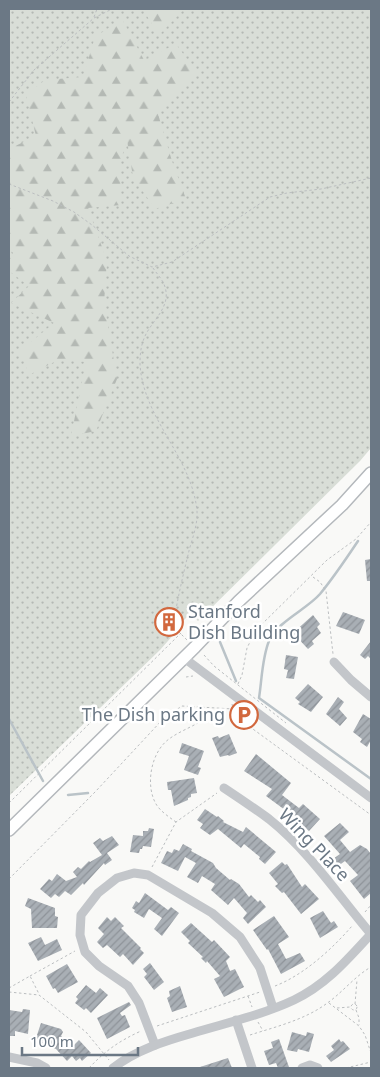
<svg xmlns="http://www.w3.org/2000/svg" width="380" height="1077" font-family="'Noto Sans',sans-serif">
<defs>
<pattern id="grass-dots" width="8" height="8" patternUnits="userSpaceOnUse" patternTransform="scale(1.25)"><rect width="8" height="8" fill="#d9ded7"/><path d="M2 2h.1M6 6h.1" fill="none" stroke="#b4b9b4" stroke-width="1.8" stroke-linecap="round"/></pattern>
<pattern id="forest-firs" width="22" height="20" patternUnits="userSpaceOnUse" patternTransform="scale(1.25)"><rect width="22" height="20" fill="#d9ded7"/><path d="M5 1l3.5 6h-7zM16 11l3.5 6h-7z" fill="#b4b9b4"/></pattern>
<pattern id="building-hatch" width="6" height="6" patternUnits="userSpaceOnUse" patternTransform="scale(1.25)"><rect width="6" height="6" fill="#a9afb5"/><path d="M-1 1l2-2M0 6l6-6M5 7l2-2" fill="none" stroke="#8e9399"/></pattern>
</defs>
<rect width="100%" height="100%" fill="#f9f9f7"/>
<polygon fill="url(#grass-dots)" points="9,9 371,9 371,448 360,461 198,621 190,614 173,631 175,633 160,650 9,796"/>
<g fill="url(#forest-firs)">
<polygon points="151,9 184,9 159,35 147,16"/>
<polygon points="122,19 144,60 176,44 197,73 158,114 172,161 186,199 155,209 133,177 127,140 120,163 121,205 88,208 107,261 104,303 117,379 96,431 71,436 86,362 60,359 29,375 20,351 54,323 11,303 29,286 9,271 9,260 13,253 9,248 9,149 36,136 26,95 45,80 83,77 95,37"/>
</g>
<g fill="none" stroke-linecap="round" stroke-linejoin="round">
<g stroke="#bac3c8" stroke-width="2.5">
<path d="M 358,541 C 346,559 334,577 320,594 C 306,610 278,621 269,641 C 262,658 262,679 259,698 L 371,779"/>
<polyline points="220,642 236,681"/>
<polyline points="9,719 43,781"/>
<polyline points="68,795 88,793"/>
</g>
</g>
<g fill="url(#building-hatch)">
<polygon points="371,559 371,581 367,581 365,560"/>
<polygon points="343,612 365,620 359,634 336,626"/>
<polygon points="313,615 320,624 317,627 321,633 312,641 314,644 308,649 293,633"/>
<polygon points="371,641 371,659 368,656 365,659 360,655"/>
<polygon points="286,655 298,657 294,679 286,678 288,670 284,669"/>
<polygon points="308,684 323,697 311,712 298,704 300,702 295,698"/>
<polygon points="338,697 344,702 339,709 347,718 340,726 326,714"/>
<polygon points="363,714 371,719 371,740 367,747 360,742 362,739 353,732"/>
<polygon points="229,734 237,753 229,756 228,755 220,757 212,738 218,736 219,738"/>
<polygon points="182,743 204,751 198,767 201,768 198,775 184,770 189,756 179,753"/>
<polygon points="256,754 291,783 282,795 299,808 303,804 320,819 309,831 285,810 266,796 272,789 244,771"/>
<polygon points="194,778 197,793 191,794 191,797 188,798 188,800 174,806 171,790 168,790 167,782"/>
<polygon points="205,809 217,817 218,816 224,821 223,822 243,832 246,827 276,852 265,864 259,859 260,857 244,844 241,848 218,829 210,835 200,828 203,824 197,820"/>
<polygon points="340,823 349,832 340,840 350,852 360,845 367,849 371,854 371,893 364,899 350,881 358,875 345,861 338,866 333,859 340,854 324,836"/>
<polygon points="149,828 154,829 151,847 143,846 142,849 140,849 139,853 130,852 133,835 143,836 143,831 148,831"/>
<polygon points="112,836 119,845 107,853 112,860 105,865 104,863 84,885 83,883 71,895 65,891 59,897 55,894 51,898 40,889 49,879 52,881 57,874 66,881 77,877 73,872 78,867 81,869 89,861 90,862 102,855 93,843 100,838 103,841"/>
<polygon points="183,844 192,849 191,851 213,863 216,868 230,880 231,879 239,884 249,897 251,895 258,902 260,900 266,907 248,924 243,918 247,913 234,898 228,905 211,890 215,884 202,876 198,883 187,877 196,863 185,857 178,871 161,863 167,851 172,853 174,849 179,851"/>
<polygon points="282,862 285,865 287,864 302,887 305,884 319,899 301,914 284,892 282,893 275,886 278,884 269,873"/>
<polygon points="145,893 168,910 171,907 179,913 162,936 154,929 162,918 149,909 144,918 134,912 135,910 132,908 136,901 139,903"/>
<polygon points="28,898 55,908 55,916 58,917 57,928 32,928 31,909 25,906"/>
<polygon points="323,911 331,923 334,921 338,927 320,938 310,918"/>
<polygon points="274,916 289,937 278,944 286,959 300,953 305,961 281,974 268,949 267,950 253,930"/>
<polygon points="107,917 111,921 115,917 124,926 121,928 141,948 140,949 144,953 133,965 123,954 120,957 107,945 103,948 97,942 104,934 98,928"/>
<polygon points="191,923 212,942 214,940 230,957 226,961 230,971 235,969 244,987 224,997 214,979 220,976 207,961 206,963 201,958 203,957 188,943 190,941 181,932"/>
<polygon points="41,937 45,945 57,939 62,950 38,961 28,943"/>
<polygon points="150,963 164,982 154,990 144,977 147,974 143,969"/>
<polygon points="67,964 78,982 58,993 55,988 53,989 46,976"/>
<polygon points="86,985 96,993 100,988 108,995 91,1013 86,1008 84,1010 75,1003 78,999 76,997"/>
<polygon points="180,986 187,1007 172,1012 167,998 170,996 169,991"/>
<polygon points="129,1002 131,1005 120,1013 122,1016 125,1015 130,1027 107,1039 97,1018"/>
<polygon points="23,1009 30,1010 28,1034 15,1031 15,1036 9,1036 9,1010 22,1012"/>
<polygon points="41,1023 61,1029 63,1032 61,1036 73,1046 79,1040 91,1053 82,1061 80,1058 76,1061 72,1056 67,1061 56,1049 42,1043 43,1041 36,1038"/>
<polygon points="292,1032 306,1036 307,1032 314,1034 309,1052 298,1049 297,1052 287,1050"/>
<polygon points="279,1039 289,1067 283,1068 278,1068 276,1063 269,1065 264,1051 273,1048 271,1042"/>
<polygon points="339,1039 341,1042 343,1041 350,1049 331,1062 326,1056 334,1050 331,1046"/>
<polygon points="228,1058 232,1068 200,1068 200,1067"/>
</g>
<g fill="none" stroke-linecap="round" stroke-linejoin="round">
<defs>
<polyline id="major" points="9,830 195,647 239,601 342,505 371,473"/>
</defs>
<use href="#major" stroke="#b4b8bc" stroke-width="14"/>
<g stroke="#bbbec0" stroke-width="1" stroke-dasharray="2.5 2.5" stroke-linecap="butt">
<polyline points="94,17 97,9"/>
<polyline points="9,102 34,70 94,18 112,9"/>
<polyline points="9,184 53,201 74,212 92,225 129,256 152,267 172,262 270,197 287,193 321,189 371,178"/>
<path d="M 153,268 C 157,274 163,280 165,287 C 171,306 154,319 146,334 C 141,344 140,353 140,364 C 143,419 192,457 197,511 C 198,526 191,541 188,555 C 182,579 177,602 173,626 L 187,640"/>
<polyline points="313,577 320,582 326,591 333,654"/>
<polyline points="204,655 214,666 286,723"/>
<polyline points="186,677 193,676"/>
<polyline points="238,684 242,675 247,648 256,630 327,560 356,539 371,522"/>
<polyline points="232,704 235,716 371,815"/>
<polyline points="9,803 181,633"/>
<path d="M 176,822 C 169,817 160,811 156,804 C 145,785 151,752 169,739 C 177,733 187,729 196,724 C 204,719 212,714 219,709"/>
<polyline points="152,867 176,822 217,793"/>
<polyline points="9,879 96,791 164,718 182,706 233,709"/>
<polyline points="365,912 371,905"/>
<polyline points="30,976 75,951"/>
<path d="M 275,986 C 304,975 333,948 352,926"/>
<polyline points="9,988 30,976 39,994"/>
<polyline points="9,992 39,995 86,1032 109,1060"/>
<polyline points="248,996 252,1007"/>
<polyline points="329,1003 359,1026 365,1035 371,1053"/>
<polyline points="355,1004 357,980"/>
<circle cx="354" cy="1007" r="3"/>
<polyline points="337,1008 350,1007"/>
<polyline points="356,1010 359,1018 359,1025"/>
<polyline points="258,1022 263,1031"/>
<polyline points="157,1026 260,992"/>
<path d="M 250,1035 C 275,1027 304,1020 326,1004 C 342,993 355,976 371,967"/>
<path d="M 89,1068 C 105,1051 119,1041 141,1031"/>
<polyline points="346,1068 371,1062"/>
</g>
<g stroke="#c3c6ca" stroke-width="9">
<polyline points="184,658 371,798"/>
<polyline points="334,662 351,680 371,697"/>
<polyline points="236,1020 252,1068"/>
<polyline points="155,1045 139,1003 128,986 99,966 85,952 80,935 81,915 98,893 117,878 134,873 148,875 212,913 240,937 260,968 273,1008"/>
<polyline points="9,1057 37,1063 46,1068"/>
<path d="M 113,1068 C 136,1050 165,1041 193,1033 C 226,1023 262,1015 294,1000 C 326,985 348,959 371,934 C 338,895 309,851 269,819 C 254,808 239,798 224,788"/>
<polyline points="302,1068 310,1065 318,1068"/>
</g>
<use href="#major" stroke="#fff" stroke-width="11"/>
</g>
<defs>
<symbol id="building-ring" viewBox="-11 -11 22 22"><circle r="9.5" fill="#fff" stroke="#d2683e" stroke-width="1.5"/><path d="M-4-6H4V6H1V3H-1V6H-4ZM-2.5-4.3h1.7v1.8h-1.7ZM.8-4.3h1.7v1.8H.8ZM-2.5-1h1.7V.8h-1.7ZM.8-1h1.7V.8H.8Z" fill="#d2683e"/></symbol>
<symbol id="parking-ring" viewBox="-11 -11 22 22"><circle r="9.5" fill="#fff" stroke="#d2683e" stroke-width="1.5"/><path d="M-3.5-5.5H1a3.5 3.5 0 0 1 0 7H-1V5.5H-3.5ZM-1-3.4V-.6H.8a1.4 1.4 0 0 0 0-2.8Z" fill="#d2683e"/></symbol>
</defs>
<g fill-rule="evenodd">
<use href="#building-ring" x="153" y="606" width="32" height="32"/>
<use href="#parking-ring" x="228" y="699" width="32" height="32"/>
</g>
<g text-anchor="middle" stroke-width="5" stroke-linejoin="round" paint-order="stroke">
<g font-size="18" fill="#6b7885" stroke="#fff" text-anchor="start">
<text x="188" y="618">Stanford<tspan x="188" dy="21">Dish Building</tspan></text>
<text x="225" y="721" text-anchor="end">The Dish parking</text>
</g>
<g font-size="18" fill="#6b7885" stroke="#fff">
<text transform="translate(314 845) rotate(46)" y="6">Wing Place</text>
</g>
</g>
<rect width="380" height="1077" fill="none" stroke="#6b7885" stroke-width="20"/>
<path d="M22 1047v8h116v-8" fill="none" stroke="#6b7885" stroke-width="2.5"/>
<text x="30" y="1047" font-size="15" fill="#6b7885" stroke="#ffffff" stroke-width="4" paint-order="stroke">100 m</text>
</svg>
